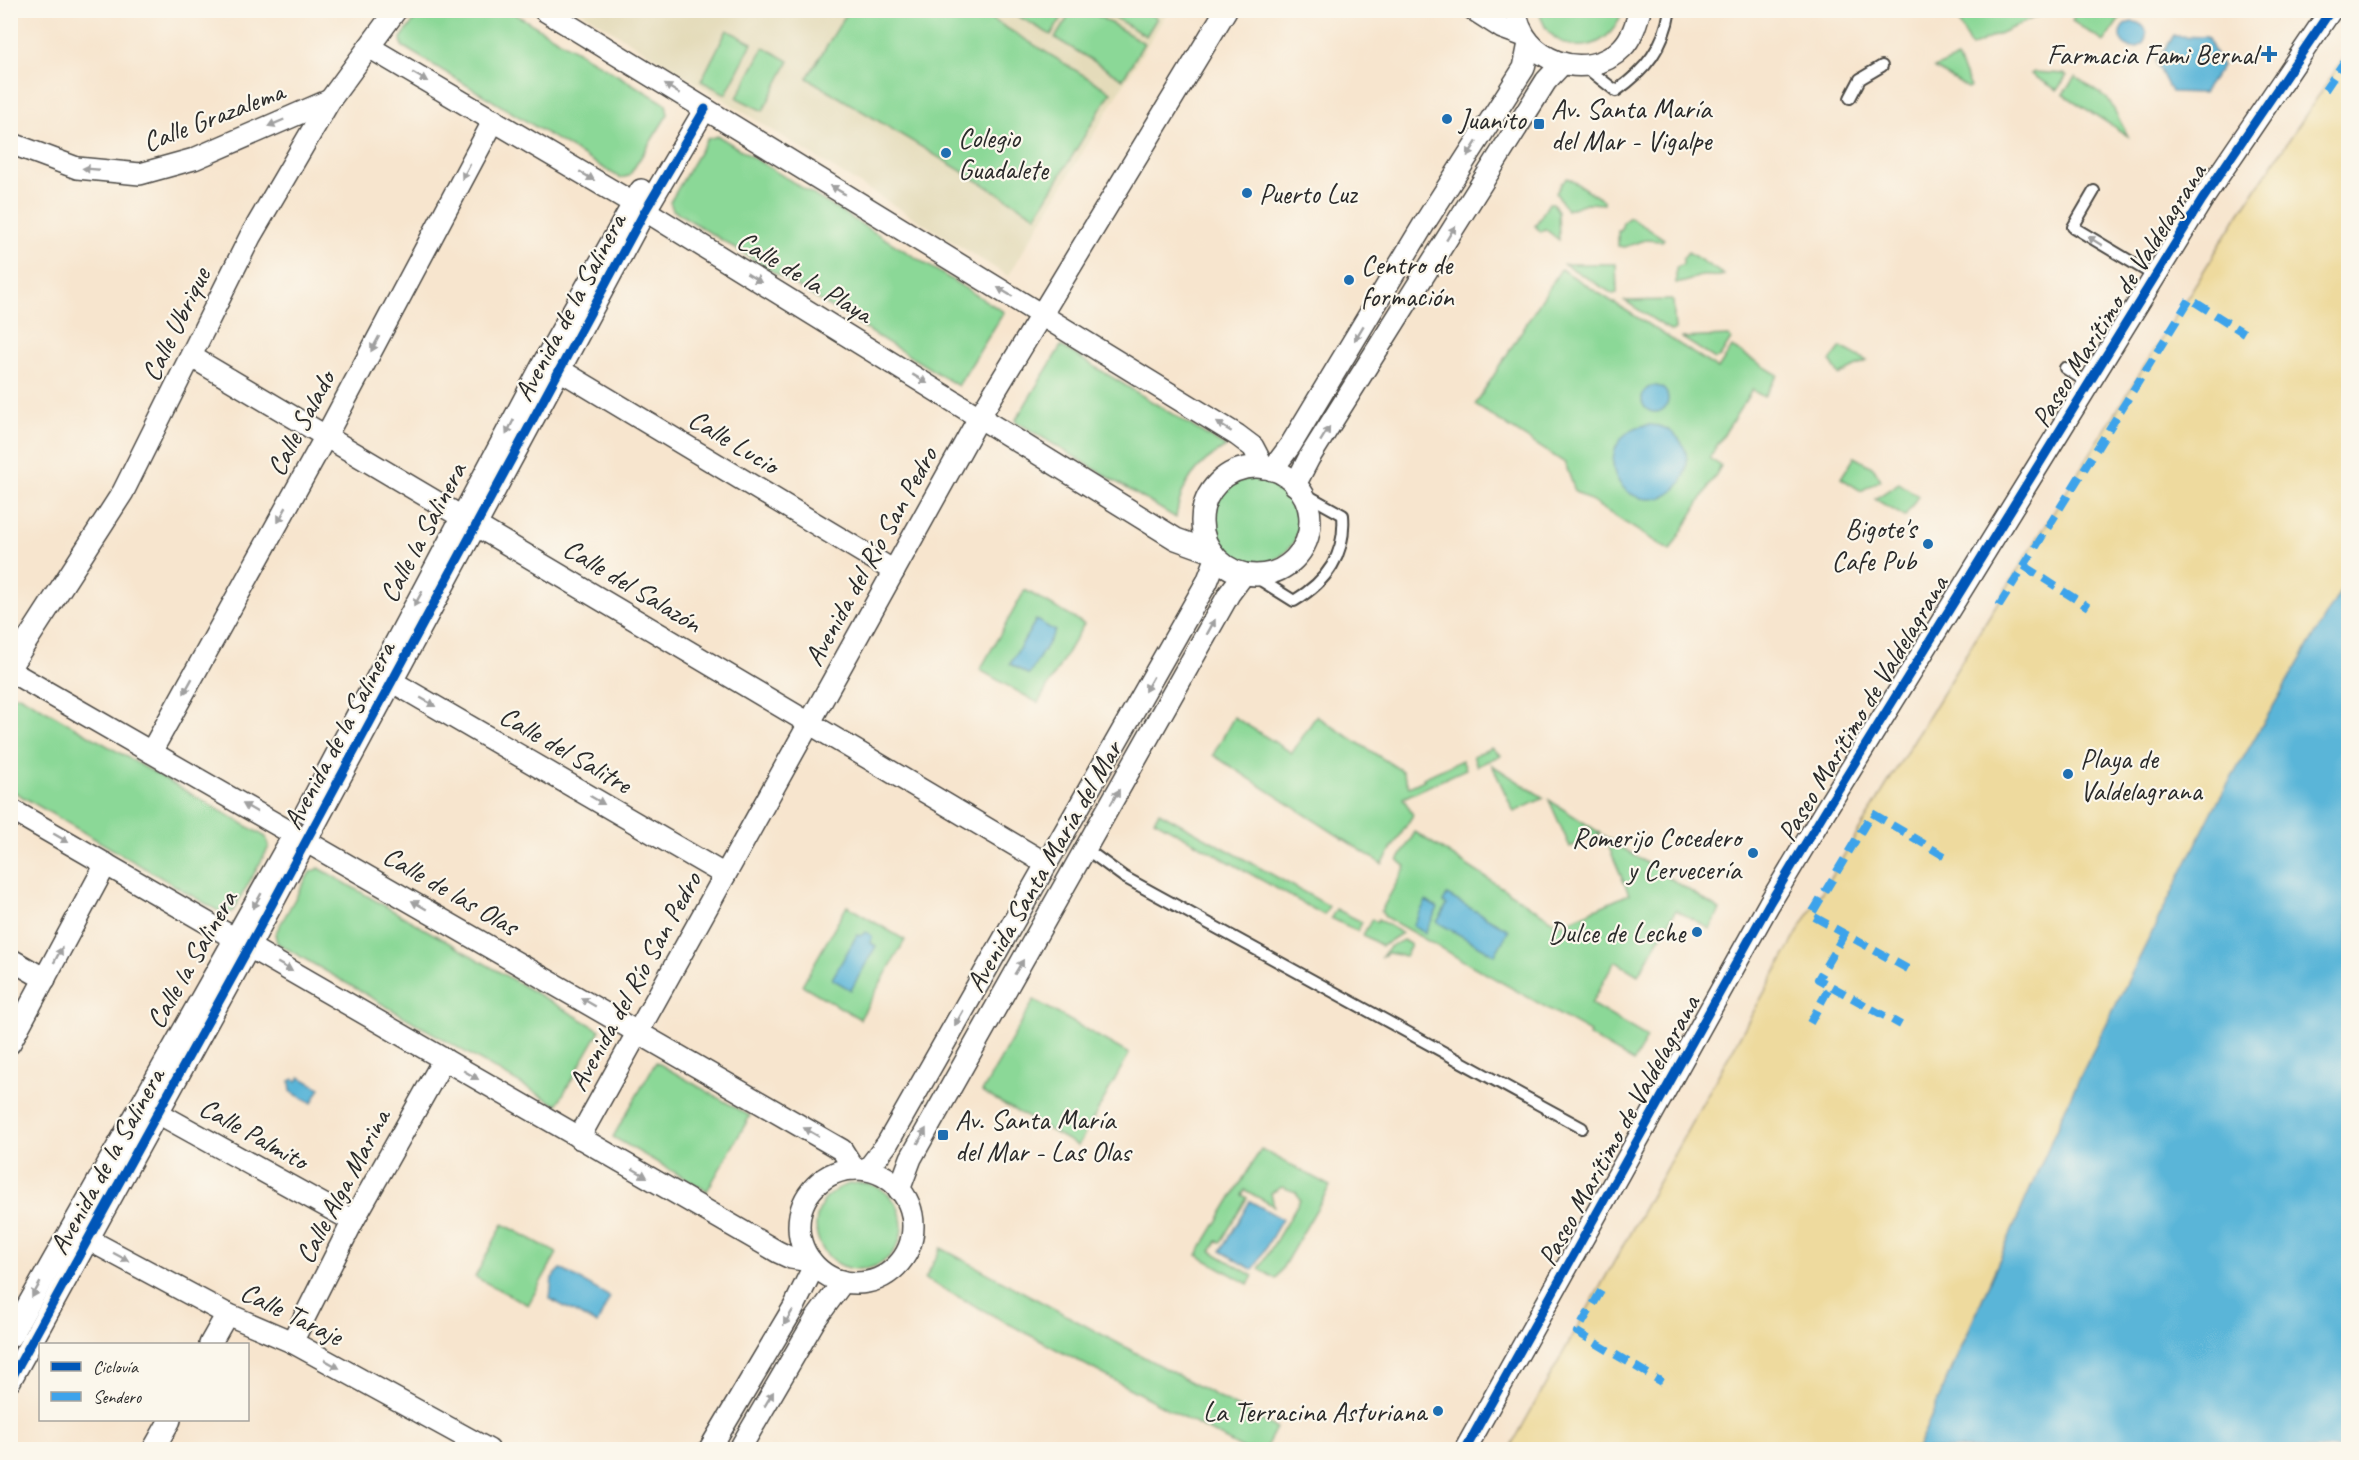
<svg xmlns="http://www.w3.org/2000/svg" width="2359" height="1460" font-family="Caveat,sans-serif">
<rect width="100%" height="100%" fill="#fbf7ec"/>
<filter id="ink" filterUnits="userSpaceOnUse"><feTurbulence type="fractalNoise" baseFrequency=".0167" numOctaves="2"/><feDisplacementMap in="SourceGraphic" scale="12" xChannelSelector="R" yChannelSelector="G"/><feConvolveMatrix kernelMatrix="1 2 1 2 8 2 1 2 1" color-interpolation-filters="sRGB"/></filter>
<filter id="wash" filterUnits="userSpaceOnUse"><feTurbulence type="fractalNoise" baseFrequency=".008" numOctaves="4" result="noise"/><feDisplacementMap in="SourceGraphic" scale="24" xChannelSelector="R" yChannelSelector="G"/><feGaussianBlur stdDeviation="1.35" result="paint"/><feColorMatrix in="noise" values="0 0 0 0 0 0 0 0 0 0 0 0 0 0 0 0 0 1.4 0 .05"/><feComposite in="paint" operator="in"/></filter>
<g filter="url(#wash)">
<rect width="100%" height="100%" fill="#f7e5ce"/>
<polygon fill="#e4dbba" points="580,11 1168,11 1008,276"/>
<g fill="#8bd897" stroke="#5b8261" stroke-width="1.5">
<polygon points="977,10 1111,92 1036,216 807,78 848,11"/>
<polygon points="421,11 510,11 666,104 668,114 629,176 620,178 402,46 401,38"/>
<polygon points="1009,11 1066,11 1051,35"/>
<polygon points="1090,11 1144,43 1123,79 1055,38 1072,11"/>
<polygon points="1103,11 1144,11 1157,18 1146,36"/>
<path d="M 1539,11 L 1539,10 L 1622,11 C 1610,57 1550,59 1539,11 Z"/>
<polygon points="1953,11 2048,11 1971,47"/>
<polygon points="2076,11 2076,10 2141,11 2140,15 2123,14 2104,42 2072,21"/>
<polygon points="727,30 752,43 726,94 701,81"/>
<polygon points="764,47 789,61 763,111 737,98"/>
<polygon points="1957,58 1971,87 1968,88 1934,68"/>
<polygon points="2034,72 2064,74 2067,76 2057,90 2031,74"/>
<polygon points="2075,77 2109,100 2128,136 2063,94"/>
<polygon points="718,136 1004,312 958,386 673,210 670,202 707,139"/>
<polygon points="1568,178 1604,201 1604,204 1586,203 1567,210 1556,193 1563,181"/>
<polygon points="1549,203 1553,203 1558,211 1559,240 1545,229 1541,232 1535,226"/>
<polygon points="1630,217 1664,239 1662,241 1644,240 1625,247 1618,246 1618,231 1621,231 1623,222"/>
<path d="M 1688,252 L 1724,275 C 1716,278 1710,275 1702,276 C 1693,277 1686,284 1676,283 L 1676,268 L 1683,264 L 1683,258 Z"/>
<polygon points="1564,264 1616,264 1617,293 1613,294"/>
<polygon points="1561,269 1718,369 1732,347 1778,375 1764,397 1752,390 1709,458 1721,466 1670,551 1575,491 1565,463 1475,405"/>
<polygon points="1673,300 1675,330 1671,331 1625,301"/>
<polygon points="1729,336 1731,339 1720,357 1715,359 1682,338"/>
<path d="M 1061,346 L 1226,447 C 1197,463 1180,484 1176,518 L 1015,421 Z"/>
<polygon points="1841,347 1867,361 1839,375 1830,361"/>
<polygon points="1854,457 1874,468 1881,480 1861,491 1841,478"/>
<circle cx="1256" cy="521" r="43"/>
<polygon points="1899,483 1918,496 1905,517 1875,499"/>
<polygon points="1025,590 1084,624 1038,703 980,670"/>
<polygon points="19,695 266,837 269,847 233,911 225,915 11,790 11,697"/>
<polygon points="1316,716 1402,771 1409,787 1424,780 1423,778 1462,760 1466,769 1403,798 1413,815 1382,864 1213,755 1234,717 1292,753"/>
<polygon points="1491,748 1501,755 1477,766 1473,756"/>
<polygon points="1492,765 1544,798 1514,812"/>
<polygon points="1549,800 1600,833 1600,834 1570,847"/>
<polygon points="1159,812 1329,906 1324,915 1154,820"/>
<polygon points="1415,832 1560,925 1629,894 1604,836 1720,910 1710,929 1676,910 1638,975 1615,961 1591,1004 1647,1037 1634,1062 1589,1036 1590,1032 1385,917 1381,911 1406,866 1398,861"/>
<polygon points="319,868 600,1030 557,1105 277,943 275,934 310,872"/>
<polygon points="847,906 905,940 860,1019 802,985"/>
<polygon points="1336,909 1362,922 1357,931 1331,918"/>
<polygon points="1372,919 1376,922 1378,919 1402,933 1382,946 1363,935"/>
<polygon points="1403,940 1411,945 1405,956 1388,953 1381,958 1389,947"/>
<polygon points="1034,1000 1129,1054 1078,1146 982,1092"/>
<polygon points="656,1062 750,1116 707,1191 613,1137"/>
<polygon points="1261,1149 1330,1186 1276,1279 1259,1269 1300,1200 1296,1192 1282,1187 1271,1193 1274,1206 1245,1190 1242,1195 1247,1198 1221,1242 1217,1241 1211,1251 1253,1276 1248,1284 1197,1255"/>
<circle cx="859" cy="1226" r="43"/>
<polygon points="503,1224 557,1253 528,1305 475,1277"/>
<polygon points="941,1248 1276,1428 1265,1449 1243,1449 925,1279"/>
</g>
<polygon fill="#eeda9e" stroke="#8c8264" stroke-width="1.5" points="2348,52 2348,579 2073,1091 1917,1449 1509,1450 1803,923 1983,626 2239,214"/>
<g fill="#5ab5d8" stroke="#427082" stroke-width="1.5">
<circle cx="2133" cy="35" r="13"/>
<polygon points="2174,36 2207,37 2222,66 2203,93 2171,92 2156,62"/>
<circle cx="1655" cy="399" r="13"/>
<circle cx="1650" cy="462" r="37"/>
<polygon points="2348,578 2348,1449 1917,1449 2073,1091 2214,808"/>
<polygon points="1036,620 1055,631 1029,675 1010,664"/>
<polygon points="1447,895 1509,930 1495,955 1437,922 1447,905 1443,902"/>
<polygon points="1426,901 1438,908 1425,933 1413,926"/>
<polygon points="866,932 872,936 871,943 876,946 851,990 832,979 857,935 860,936"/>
<polygon points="300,1077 320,1088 312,1103 291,1092 290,1081 294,1079 297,1081"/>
<polygon points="1250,1201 1282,1219 1253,1270 1221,1251"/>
<polygon points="561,1269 610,1297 597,1324 550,1299 552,1278"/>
</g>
</g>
<g filter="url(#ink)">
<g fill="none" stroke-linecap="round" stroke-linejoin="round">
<defs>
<g id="lane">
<path d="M 1584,66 L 1616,91 C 1646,70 1664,47 1670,10"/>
<polyline points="1850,98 1860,79 1882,66"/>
<polyline points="2094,191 2073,227 2155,276"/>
<polyline points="2065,368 2088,383"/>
<path d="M 1254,576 L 1294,601 C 1327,581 1346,555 1343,515 L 1300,491"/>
<polyline points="1086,849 1124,877 1582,1128"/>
</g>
<g id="street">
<polyline points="544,10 1237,435 1253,447 1264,468"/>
<polyline points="1474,10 1502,28 1524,36"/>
<path d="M 1516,10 C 1520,61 1587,84 1622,48 C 1632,38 1636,24 1640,10"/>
<polyline points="369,47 633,203 1176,539 1212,552"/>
<polyline points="10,143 77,168 140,174 194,159 330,100"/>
<polyline points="192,357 1045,863"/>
<polyline points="550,364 894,571"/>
<circle cx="1256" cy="521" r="54"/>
<polyline points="1272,470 1290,446 1424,224 1524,68 1529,43"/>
<polyline points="1295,485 1309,458 1546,81 1562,64"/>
<polyline points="10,667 123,492 250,237 330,100 396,10"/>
<polyline points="10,671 842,1150 854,1169"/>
<polyline points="381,675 725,875"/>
<polyline points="151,752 326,436 494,120"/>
<polyline points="10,809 778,1252 791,1258 811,1261"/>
<polyline points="306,812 545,360 641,190"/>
<polyline points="10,959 45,979"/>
<polyline points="10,1043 106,864"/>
<polyline points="158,1113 353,1221"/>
<polyline points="579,1138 980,416 1226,10"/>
<circle cx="856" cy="1226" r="57"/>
<polyline points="867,1170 887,1144 1207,582 1216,559"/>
<polyline points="899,1190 911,1158 1229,594 1244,574"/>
<polyline points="78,1234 227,1314 292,1342 489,1450"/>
<polyline points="10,1337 288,845"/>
<polyline points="292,1342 353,1221 444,1059"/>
<polyline points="210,1344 227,1314"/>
<polyline points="10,1381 249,947 645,211 705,109"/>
<polyline points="153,1450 170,1420"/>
<polyline points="709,1450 794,1307 814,1266"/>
<polyline points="739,1450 815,1320 843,1282"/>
<polyline points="1465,1450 1769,904 1825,811 2202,200 2331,10"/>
</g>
</defs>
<use href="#lane" stroke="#4a4743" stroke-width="14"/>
<use href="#street" stroke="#4a4743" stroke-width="24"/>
<use href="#lane" stroke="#fff" stroke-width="10"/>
<use href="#street" stroke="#fff" stroke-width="21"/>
<g stroke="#3ea3eb" stroke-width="8" stroke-dasharray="15 8" stroke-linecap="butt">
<polyline points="2325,90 2348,56"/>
<polyline points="2024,566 2088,607"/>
<polyline points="1999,606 2190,299 2244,333"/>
<polyline points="1845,933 1818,979 1901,1025"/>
<polyline points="1908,969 1811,915 1872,813 1951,860"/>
<polyline points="1810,1023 1830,986"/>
<polyline points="1601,1291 1577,1332 1662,1382"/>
</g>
<defs>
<g id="cycleway">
<polyline points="10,1381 249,947 645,211 705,109"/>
<polyline points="1465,1450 1769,904 1825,811 2202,200 2331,10"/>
</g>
</defs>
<use href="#cycleway" stroke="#fbf7ec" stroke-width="13"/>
<use href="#cycleway" stroke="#0057b8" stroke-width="9"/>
</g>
<defs><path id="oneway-solid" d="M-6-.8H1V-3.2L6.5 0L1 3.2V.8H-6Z" transform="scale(1.5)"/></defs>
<g fill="#a0a0a0">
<use href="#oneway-solid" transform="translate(420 77) rotate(30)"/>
<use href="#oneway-solid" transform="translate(672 89) rotate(-148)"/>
<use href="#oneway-solid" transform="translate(276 123) rotate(157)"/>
<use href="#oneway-solid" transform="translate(1472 149) rotate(123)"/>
<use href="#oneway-solid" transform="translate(91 169) rotate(-175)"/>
<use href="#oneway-solid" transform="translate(466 172) rotate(118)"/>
<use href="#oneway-solid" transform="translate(587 176) rotate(31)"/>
<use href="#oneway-solid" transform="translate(838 190) rotate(-149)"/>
<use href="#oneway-solid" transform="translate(1451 233) rotate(-58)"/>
<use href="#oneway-solid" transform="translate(2095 241) rotate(-148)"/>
<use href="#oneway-solid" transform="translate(754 278) rotate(31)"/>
<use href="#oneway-solid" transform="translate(1005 292) rotate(-149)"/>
<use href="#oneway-solid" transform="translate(1359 333) rotate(121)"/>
<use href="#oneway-solid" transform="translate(375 344) rotate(118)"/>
<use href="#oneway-solid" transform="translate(920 379) rotate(31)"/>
<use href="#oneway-solid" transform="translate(510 427) rotate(117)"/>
<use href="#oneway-solid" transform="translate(1224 427) rotate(-148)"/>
<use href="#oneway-solid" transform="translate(1325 434) rotate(-58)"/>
<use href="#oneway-solid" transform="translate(282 515) rotate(119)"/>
<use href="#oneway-solid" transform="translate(418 599) rotate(119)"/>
<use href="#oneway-solid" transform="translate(1211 627) rotate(-61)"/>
<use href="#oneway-solid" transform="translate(1149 684) rotate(120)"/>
<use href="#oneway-solid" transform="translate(188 686) rotate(119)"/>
<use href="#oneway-solid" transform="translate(428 702) rotate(30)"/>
<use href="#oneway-solid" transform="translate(1115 797) rotate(-60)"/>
<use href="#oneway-solid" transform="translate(597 800) rotate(30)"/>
<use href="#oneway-solid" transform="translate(250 808) rotate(-150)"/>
<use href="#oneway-solid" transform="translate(61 838) rotate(30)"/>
<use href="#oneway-solid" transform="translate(257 901) rotate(120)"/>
<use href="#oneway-solid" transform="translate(419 905) rotate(-150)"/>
<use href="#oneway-solid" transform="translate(58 955) rotate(-62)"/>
<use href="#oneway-solid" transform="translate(285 967) rotate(30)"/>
<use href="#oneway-solid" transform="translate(1019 967) rotate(-59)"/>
<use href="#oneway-solid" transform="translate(588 1002) rotate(-150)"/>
<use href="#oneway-solid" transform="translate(959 1018) rotate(120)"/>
<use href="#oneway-solid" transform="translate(471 1075) rotate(30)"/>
<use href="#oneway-solid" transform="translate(811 1132) rotate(-150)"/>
<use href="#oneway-solid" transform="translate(922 1136) rotate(-61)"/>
<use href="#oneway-solid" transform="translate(640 1173) rotate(30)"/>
<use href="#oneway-solid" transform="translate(121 1257) rotate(28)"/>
<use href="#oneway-solid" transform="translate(36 1290) rotate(119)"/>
<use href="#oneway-solid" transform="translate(788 1318) rotate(121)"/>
<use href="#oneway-solid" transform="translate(332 1364) rotate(29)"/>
<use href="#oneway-solid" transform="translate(769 1399) rotate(-59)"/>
</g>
</g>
<g fill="#1f6fb2" stroke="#fbf7ec" stroke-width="2">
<path d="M2266 45h6v6h6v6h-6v6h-6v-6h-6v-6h6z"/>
<circle cx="1447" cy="119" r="6"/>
<rect x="1533" y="118" width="12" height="12" rx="3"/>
<circle cx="946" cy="153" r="6"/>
<circle cx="1247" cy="193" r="6"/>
<circle cx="1349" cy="280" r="6"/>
<circle cx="1928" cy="544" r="6"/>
<circle cx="2068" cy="774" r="6"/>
<circle cx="1753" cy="853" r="6"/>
<circle cx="1697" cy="932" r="6"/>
<rect x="937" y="1129" width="12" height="12" rx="3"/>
<circle cx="1438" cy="1411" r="6"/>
</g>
<g text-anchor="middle" stroke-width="4.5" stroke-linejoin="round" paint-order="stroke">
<g font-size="28" fill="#2b2b2b" stroke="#fbf7ec" text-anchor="start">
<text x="2257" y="64" text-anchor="end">Farmacia Fami Bernal</text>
<text x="1551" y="118">Av. Santa María<tspan x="1551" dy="32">del Mar - Vigalpe</tspan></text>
<text x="1459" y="129">Juanito</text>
<text x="958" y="147">Colegio<tspan x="958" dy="32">Guadalete</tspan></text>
<text x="1259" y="203">Puerto Luz</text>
<text x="1361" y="274">Centro de<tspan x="1361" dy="32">formación</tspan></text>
<text x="1916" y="538" text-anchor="end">Bigote's<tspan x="1916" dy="32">Cafe Pub</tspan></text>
<text x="2080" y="768">Playa de<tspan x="2080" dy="32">Valdelagrana</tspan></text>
<text x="1741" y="847" text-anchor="end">Romerijo Cocedero<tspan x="1741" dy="32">y Cervecería</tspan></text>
<text x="1685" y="942" text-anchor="end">Dulce de Leche</text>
<text x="955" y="1129">Av. Santa María<tspan x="955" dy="32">del Mar - Las Olas</tspan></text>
<text x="1426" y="1421" text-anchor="end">La Terracina Asturiana</text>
</g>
<g font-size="28" fill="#2b2b2b" stroke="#fbf7ec">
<text transform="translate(213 116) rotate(-21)" y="10">Calle Grazalema</text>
<text transform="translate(805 276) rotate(31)" y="10">Calle de la Playa</text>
<text transform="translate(2118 295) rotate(-58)" y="10">Paseo Marítimo de Valdelagrana</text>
<text transform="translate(569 307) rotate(-62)" y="10">Avenida de la Salinera</text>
<text transform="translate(175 324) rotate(-64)" y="10">Calle Ubrique</text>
<text transform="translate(300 423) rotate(-62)" y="10">Calle Salado</text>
<text transform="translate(734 441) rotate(31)" y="10">Calle Lucio</text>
<text transform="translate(422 532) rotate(-62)" y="10">Calle la Salinera</text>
<text transform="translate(870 556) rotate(-61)" y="10">Avenida del Río San Pedro</text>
<text transform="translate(633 585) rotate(31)" y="10">Calle del Salazón</text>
<text transform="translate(1862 708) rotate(-59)" y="10">Paseo Marítimo de Valdelagrana</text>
<text transform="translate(338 735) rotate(-62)" y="10">Avenida de la Salinera</text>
<text transform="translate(566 749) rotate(30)" y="10">Calle del Salitre</text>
<text transform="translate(1043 866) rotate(-60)" y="10">Avenida Santa María del Mar</text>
<text transform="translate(451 890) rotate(30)" y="10">Calle de las Olas</text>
<text transform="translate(191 959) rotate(-60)" y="10">Calle la Salinera</text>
<text transform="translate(634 981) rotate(-61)" y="10">Avenida del Río San Pedro</text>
<text transform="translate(1618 1130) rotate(-61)" y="10">Paseo Marítimo de Valdelagrana</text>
<text transform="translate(254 1133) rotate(29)" y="10">Calle Palmito</text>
<text transform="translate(106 1161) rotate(-61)" y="10">Avenida de la Salinera</text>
<text transform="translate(342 1186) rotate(-62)" y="10">Calle Alga Marina</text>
<text transform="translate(292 1313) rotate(26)" y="10">Calle Taraje</text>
</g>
</g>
<rect width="2359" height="1460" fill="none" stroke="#fbf7ec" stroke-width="36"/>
<rect x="39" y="1343" width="210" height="78" fill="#fbf7ec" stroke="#a8a59f" stroke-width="1.5"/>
<rect x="51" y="1362" width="30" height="9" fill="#0057b8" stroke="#a8a59f" stroke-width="1.5"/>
<text x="93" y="1373" font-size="18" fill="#2b2b2b">Ciclovía</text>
<rect x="51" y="1392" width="30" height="9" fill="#3ea3eb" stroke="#a8a59f" stroke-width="1.5"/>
<text x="93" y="1403" font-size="18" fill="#2b2b2b">Sendero</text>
</svg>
